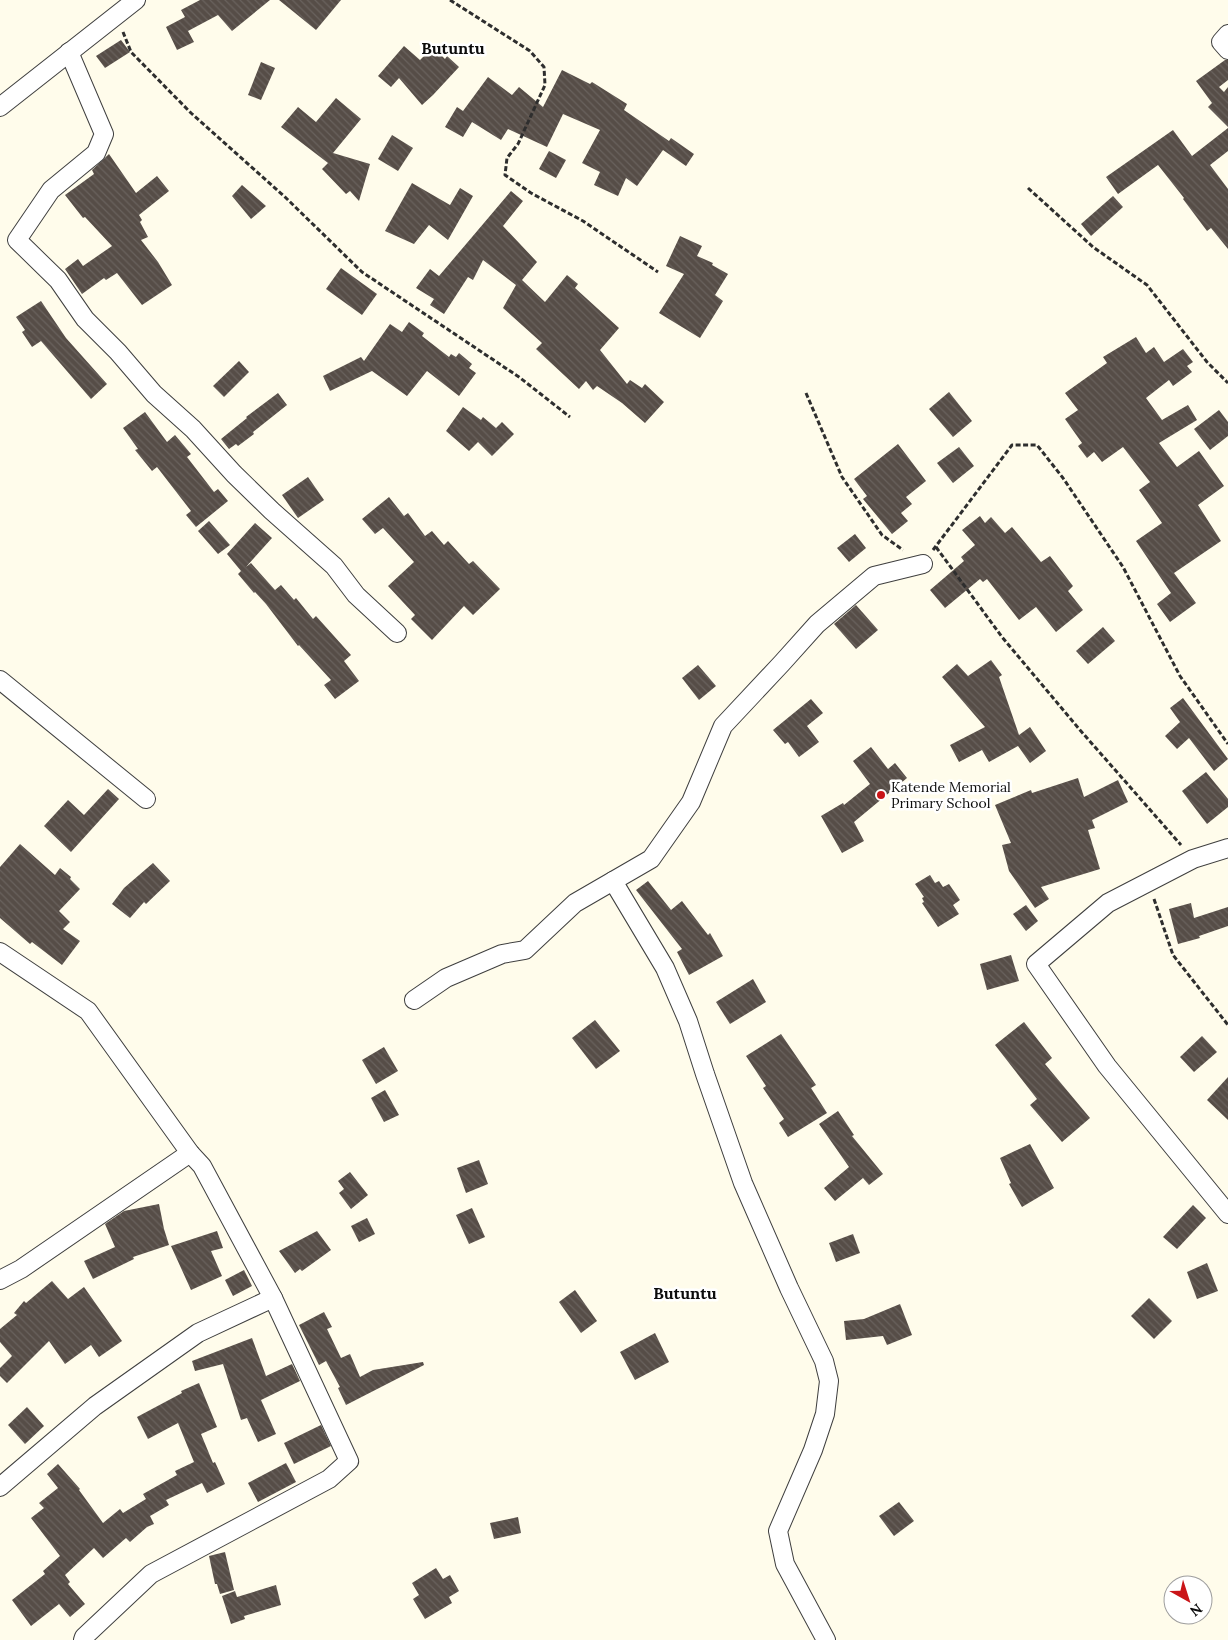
<svg xmlns="http://www.w3.org/2000/svg" width="1228" height="1640" font-family="Lora,serif">
<defs>
<pattern id="building-back-hatch" width="6" height="6" patternUnits="userSpaceOnUse" patternTransform="scale(1.25)"><rect width="6" height="6" fill="#564d47"/><path d="M-1 5l2 2M0 0l6 6M5-1l2 2" fill="none" stroke="#69625d"/></pattern>
</defs>
<rect width="100%" height="100%" fill="#fffceb"/>
<g fill="url(#building-back-hatch)">
<polygon points="200,0 270,0 232,31 218,15 188,31 194,42 177,50 166,27 185,17 181,10"/>
<polygon points="279,0 341,0 316,30"/>
<polygon points="121,40 130,52 105,68 96,56"/>
<polygon points="404,46 420,60 433,47 445,59 447,56 459,67 433,95 422,105 399,78 391,87 378,76"/>
<polygon points="1225,60 1228,60 1228,80 1219,87 1224,92 1228,87 1228,127 1208,107 1212,103 1196,81"/>
<polygon points="261,62 275,68 261,100 248,95"/>
<polygon points="562,70 590,84 592,82 627,104 624,110 669,141 671,138 694,154 686,166 663,150 637,186 626,178 618,196 594,185 600,172 582,163 600,130 563,114 547,147 508,129 501,140 472,122 463,137 445,127 457,107 463,111 488,77 512,95 519,87 543,107"/>
<polygon points="336,98 361,119 333,153 370,164 359,201 350,191 346,194 322,169 328,163 281,127 298,107 316,122"/>
<polygon points="1228,128 1228,151 1210,165 1228,189 1228,249 1211,228 1207,231 1183,199 1184,198 1158,165 1118,194 1106,177 1173,130 1192,156"/>
<polygon points="392,135 413,148 398,171 378,159"/>
<polygon points="549,151 566,160 556,178 539,169"/>
<polygon points="109,154 136,193 157,176 169,191 139,215 142,220 140,222 148,237 141,240 158,262 172,285 142,305 117,273 106,280 104,278 82,294 65,269 78,259 83,266 112,246 85,217 83,218 65,195 94,174 92,170"/>
<polygon points="412,183 450,205 460,188 473,196 448,240 429,225 414,244 385,231"/>
<polygon points="242,185 266,206 251,219 232,196"/>
<polygon points="511,191 523,201 503,226 537,262 522,280 545,302 567,275 578,284 575,288 619,328 600,350 627,384 630,380 642,388 645,384 664,402 645,423 622,403 597,386 593,390 586,381 579,389 536,349 542,343 503,308 516,285 483,260 473,280 468,277 444,314 430,305 434,299 416,288 430,269 439,276"/>
<polygon points="1113,196 1123,207 1091,236 1081,224"/>
<polygon points="680,236 702,246 697,256 713,263 712,265 728,274 715,295 723,301 700,338 659,313 684,274 666,266"/>
<polygon points="341,268 377,294 362,315 326,289"/>
<polygon points="41,301 66,338 107,384 91,399 41,341 32,347 22,332 25,330 16,317"/>
<polygon points="409,322 424,333 422,336 449,357 451,354 456,357 459,353 472,364 469,368 476,373 459,396 427,371 407,396 372,371 330,391 323,376 361,357 364,361 390,324 402,332"/>
<polygon points="1136,337 1146,353 1154,347 1164,362 1183,349 1193,362 1187,366 1192,372 1173,386 1169,380 1146,398 1162,420 1188,405 1197,420 1159,443 1177,467 1199,451 1224,486 1198,505 1221,541 1174,573 1196,603 1170,622 1157,604 1171,593 1136,541 1162,523 1139,490 1150,482 1123,447 1102,462 1094,452 1087,458 1078,446 1082,443 1065,419 1078,410 1065,393 1107,363 1103,357"/>
<polygon points="239,361 249,372 224,397 213,386"/>
<polygon points="949,392 972,421 953,437 929,409"/>
<polygon points="278,393 287,405 253,432 254,434 238,446 236,444 229,449 221,439 247,418 246,417"/>
<polygon points="463,407 481,420 483,417 496,428 502,422 514,434 492,456 478,442 469,451 446,431"/>
<polygon points="1219,410 1228,422 1228,436 1210,450 1194,429"/>
<polygon points="145,412 167,442 175,435 191,454 187,457 214,492 218,489 228,501 196,527 186,515 191,511 157,467 152,471 135,450 138,449 123,428"/>
<polygon points="898,444 926,481 906,497 912,504 901,513 908,521 892,534 863,499 867,496 854,479"/>
<polygon points="959,447 974,466 953,483 937,463"/>
<polygon points="308,477 324,500 298,518 282,495"/>
<polygon points="389,497 404,516 408,513 425,536 432,531 444,545 448,541 469,564 473,561 500,589 473,615 464,606 432,640 411,619 415,615 388,586 414,562 383,528 375,534 362,519"/>
<polygon points="980,516 985,523 991,517 1005,533 1012,527 1041,562 1050,556 1073,586 1068,591 1083,610 1056,632 1036,607 1019,620 987,579 983,582 980,579 945,608 930,590 964,561 961,557 975,545 962,530"/>
<polygon points="209,521 230,545 218,554 198,531"/>
<polygon points="255,523 272,538 246,567 251,563 275,590 281,585 294,600 296,598 313,619 316,616 351,655 344,661 359,681 335,699 324,685 331,680 299,645 298,646 266,604 255,592 254,593 238,574 241,571 227,554"/>
<polygon points="855,534 866,548 849,562 837,548"/>
<polygon points="856,605 878,630 856,649 834,624"/>
<polygon points="1103,627 1115,641 1088,664 1076,651"/>
<polygon points="991,660 1002,675 999,677 1019,735 1030,727 1046,751 1030,763 1018,746 989,762 982,750 959,762 950,745 985,727 942,677 957,664 968,676"/>
<polygon points="698,665 716,686 699,700 682,678"/>
<polygon points="1183,698 1228,759 1214,771 1189,738 1177,749 1165,736 1180,722 1170,708"/>
<polygon points="811,699 823,713 807,726 819,742 799,757 788,742 785,744 773,730"/>
<polygon points="871,747 888,769 895,763 907,778 854,822 864,841 842,853 821,816 843,803 844,805 870,784 853,761"/>
<polygon points="1206,772 1228,799 1228,807 1207,824 1182,791"/>
<polygon points="1078,778 1084,797 1118,780 1128,802 1092,820 1095,828 1088,830 1100,869 1041,887 1049,899 1035,908 1009,871 1002,845 1011,843 995,805 1031,790 1032,793"/>
<polygon points="108,789 119,799 71,852 44,826 68,800 84,815"/>
<polygon points="20,844 55,875 60,868 71,877 70,879 80,889 59,911 70,922 63,929 80,941 62,965 32,942 30,944 0,918 0,867"/>
<polygon points="153,863 170,881 146,904 144,902 130,918 112,904 124,888"/>
<polygon points="930,875 935,883 939,881 943,887 949,884 960,900 953,905 959,914 938,927 922,903 924,902 922,898 924,897 915,884"/>
<polygon points="648,881 671,910 682,901 708,935 710,933 723,956 689,975 677,952 682,949 636,890"/>
<polygon points="1191,903 1194,918 1228,907 1228,926 1199,936 1200,938 1178,944 1169,909"/>
<polygon points="1026,905 1038,921 1026,931 1013,914"/>
<polygon points="1011,955 1019,981 987,990 980,964"/>
<polygon points="753,979 766,1002 730,1024 716,1002"/>
<polygon points="595,1020 620,1051 596,1069 572,1038"/>
<polygon points="1024,1022 1052,1058 1045,1064 1090,1118 1062,1142 1030,1105 1037,1099 995,1045"/>
<polygon points="781,1034 816,1085 811,1088 827,1113 788,1137 779,1123 784,1119 763,1088 766,1086 746,1056"/>
<polygon points="1202,1036 1217,1052 1194,1072 1180,1057"/>
<polygon points="384,1047 398,1071 376,1084 362,1060"/>
<polygon points="1228,1077 1228,1120 1207,1100"/>
<polygon points="385,1090 399,1115 384,1122 371,1098"/>
<polygon points="838,1111 854,1135 852,1136 883,1174 869,1185 863,1178 835,1201 824,1188 849,1167 819,1124"/>
<polygon points="1030,1144 1054,1188 1022,1207 1009,1184 1011,1183 1000,1158"/>
<polygon points="479,1160 488,1184 466,1193 457,1168"/>
<polygon points="350,1172 368,1195 351,1209 339,1193 344,1189 338,1181"/>
<polygon points="159,1204 164,1229 169,1245 133,1257 134,1259 93,1279 84,1261 115,1247 105,1224 124,1211"/>
<polygon points="1193,1205 1206,1218 1177,1249 1163,1237"/>
<polygon points="472,1208 485,1237 469,1244 456,1215"/>
<polygon points="367,1218 375,1234 359,1242 351,1226"/>
<polygon points="217,1231 223,1248 211,1251 222,1276 191,1290 171,1246"/>
<polygon points="317,1231 331,1250 302,1271 300,1269 295,1273 279,1251"/>
<polygon points="853,1234 860,1253 836,1262 829,1243"/>
<polygon points="1207,1263 1218,1291 1197,1299 1187,1272"/>
<polygon points="244,1270 252,1286 233,1296 225,1280"/>
<polygon points="52,1281 68,1299 84,1287 122,1341 99,1357 91,1345 65,1364 49,1341 7,1383 0,1376 0,1368 12,1356 0,1342 0,1329 17,1315 14,1313 24,1301 26,1303"/>
<polygon points="575,1290 597,1321 581,1333 559,1302"/>
<polygon points="1149,1298 1172,1321 1154,1339 1131,1316"/>
<polygon points="900,1304 912,1335 887,1345 883,1336 846,1340 844,1321 864,1319"/>
<polygon points="324,1312 332,1327 327,1329 341,1358 350,1354 360,1377 373,1370 423,1362 424,1365 346,1405 338,1388 340,1387 326,1361 319,1365 299,1325"/>
<polygon points="655,1333 669,1362 635,1380 620,1352"/>
<polygon points="252,1338 266,1376 292,1364 300,1381 261,1400 276,1434 258,1442 247,1418 241,1420 223,1364 195,1371 192,1361"/>
<polygon points="199,1383 217,1427 201,1434 213,1463 215,1462 225,1484 207,1493 202,1483 166,1500 169,1505 150,1516 154,1524 147,1527 130,1542 126,1538 103,1558 94,1548 65,1575 70,1582 68,1584 85,1604 70,1617 59,1604 31,1626 12,1600 45,1574 43,1571 60,1556 31,1518 44,1508 39,1503 58,1488 47,1474 58,1464 80,1489 79,1490 103,1523 120,1509 123,1513 146,1499 143,1494 177,1475 175,1471 194,1462 178,1423 148,1439 137,1417 182,1393 181,1391"/>
<polygon points="27,1407 44,1426 25,1444 8,1425"/>
<polygon points="321,1425 331,1446 294,1464 284,1443"/>
<polygon points="286,1463 296,1482 258,1502 248,1483"/>
<polygon points="899,1502 914,1521 894,1536 879,1516"/>
<polygon points="518,1517 521,1533 494,1539 490,1523"/>
<polygon points="225,1552 234,1590 220,1594 217,1584 215,1584 209,1556"/>
<polygon points="436,1568 443,1579 450,1575 459,1591 449,1597 452,1603 425,1619 413,1599 419,1595 412,1583"/>
<polygon points="276,1585 281,1605 244,1616 245,1619 231,1624 222,1596 235,1591 237,1597"/>
</g>
<g fill="none" stroke-linecap="round" stroke-linejoin="round">
<defs>
<g id="street">
<polyline points="1228,34 1221,42 1228,50"/>
<polyline points="69,52 104,134 96,153 51,190 17,240 58,280 85,319 118,352 154,394 193,429 234,474 272,511 334,566 356,595 397,633"/>
<polyline points="0,107 136,0"/>
<polyline points="0,680 146,799"/>
<polyline points="1228,848 1193,859 1108,903 1036,964 1107,1066 1228,1214"/>
<polyline points="613,881 665,968 688,1021 705,1074 743,1183 789,1288 824,1361 829,1381 825,1414 813,1450 778,1531 785,1564 826,1640"/>
<polyline points="0,952 88,1011 190,1153 202,1166 273,1298 349,1461 329,1479 151,1574 84,1637 83,1640"/>
<polyline points="414,1000 446,978 502,954 525,950 575,903 651,859 691,802 723,726 782,663 817,624 874,576 923,564"/>
<polyline points="0,1280 21,1269 190,1153"/>
<polyline points="0,1487 95,1406 198,1333 273,1298"/>
</g>
</defs>
<use href="#street" stroke="#3f3f3f" stroke-width="20"/>
<g stroke="#2e2e2e" stroke-width="3" stroke-dasharray="5 2.5" stroke-linecap="butt">
<polyline points="450,0 530,51 544,67 545,85 518,144 507,158 505,175 531,193 583,221 658,272"/>
<polyline points="123,32 131,52 191,113 285,197 362,272 519,377 570,417"/>
<polyline points="1028,188 1093,247 1147,285 1207,362 1228,383"/>
<polyline points="806,393 842,477 882,535 903,550"/>
<polyline points="936,547 1002,637 1080,730 1181,845"/>
<polyline points="933,550 1012,445 1037,445 1063,478 1123,567 1180,676 1228,744"/>
<polyline points="1154,899 1173,955 1228,1025"/>
</g>
<use href="#street" stroke="#fff" stroke-width="18"/>
</g>
<circle fill="#ca1518" stroke="#fff" stroke-width="2" cx="881" cy="795" r="5"/>
<g text-anchor="middle" stroke-width="5" stroke-linejoin="round" paint-order="stroke">
<g font-size="14" fill="#0c0c0c" stroke="#fff" text-anchor="start">
<text x="891" y="792">Katende Memorial<tspan x="891" dy="16">Primary School</tspan></text>
</g>
<g font-size="16" font-weight="bold" fill="#0c0c0c" stroke="#fff">
<text x="453" y="54">Butuntu</text>
<text x="685" y="1299">Butuntu</text>
</g>
</g>
<g transform="translate(1188 1600) rotate(141)"><circle r="24" fill="#ffffff" stroke="#9e9e9e"/>
<path d="M0-4L9 19L0 12L-9 19Z" fill="#ca1518"/>
<text y="-8" font-size="14" font-weight="bold" text-anchor="middle" fill="#0c0c0c">N</text>
</g>
</svg>
